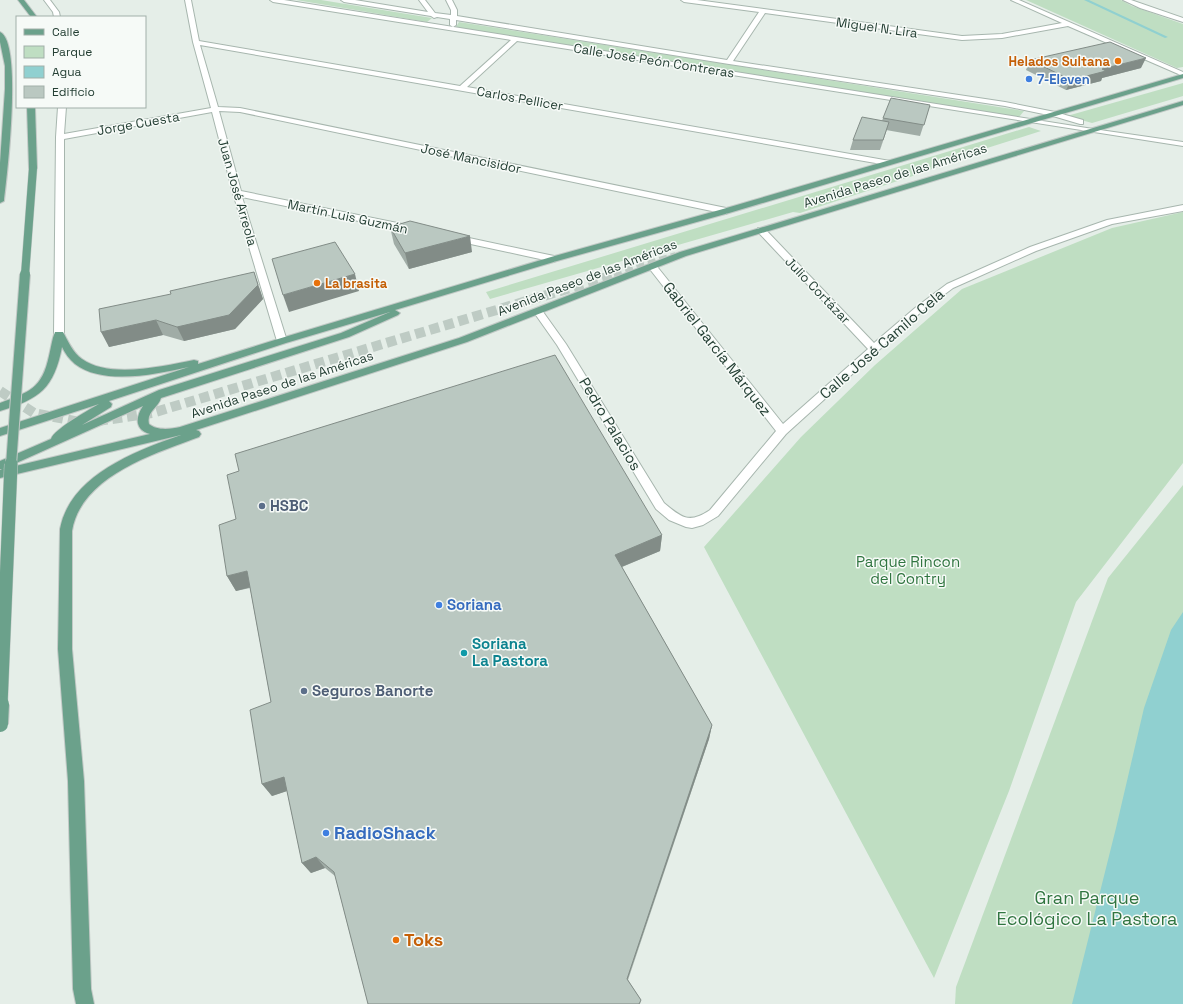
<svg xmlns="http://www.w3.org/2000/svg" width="1183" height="1004" font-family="'Space Grotesk',sans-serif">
<rect width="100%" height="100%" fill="#e5eee8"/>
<g fill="#bfdec2">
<polygon points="296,0 321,0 432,18 427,22"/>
<polygon points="1026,0 1121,0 1132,6 1183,24 1183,67 1177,68"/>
<polygon points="459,22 1024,111 1019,117 456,27"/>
<polygon points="1183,83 1183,96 1092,123 1067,116"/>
<polygon points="1029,127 1041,131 946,161 928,171 800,213 793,212 490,299 486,292"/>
<polygon points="1183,212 1183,463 1076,602 1009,791 934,978 704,547 801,437 875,365 962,289 1112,228"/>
<polygon points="1183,485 1183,1004 955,1004 956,987 1108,578"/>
</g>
<polygon fill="#90d0d0" points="1183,612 1183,1004 1072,1004 1116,828 1144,708 1171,630"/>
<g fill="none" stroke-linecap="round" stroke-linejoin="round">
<polygon fill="#90d0d0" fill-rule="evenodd" points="1084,0 1089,0 1168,37 1165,38"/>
<polyline stroke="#becbc4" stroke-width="8" stroke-dasharray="8 4" stroke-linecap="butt" points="614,275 676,256"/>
<polyline stroke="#becbc4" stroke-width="10" stroke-dasharray="10 5" stroke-linecap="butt" points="0,391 34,413 85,423 152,413 617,274"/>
<defs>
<g id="minor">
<polygon points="44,0 50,0 59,12 60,17 54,17 53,12"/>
<polygon points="185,0 191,0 199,41 460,86 511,40 273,2 270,0 284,0 1093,129 1183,142 1183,146 517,41 467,87 890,161 890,165 887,165 200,45 218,107 240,108 726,208 730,211 726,214 240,112 219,111 241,191 412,226 416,229 412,232 242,197 287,341 282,344 277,341 233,193 212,112 64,139 64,334 63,336 55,336 54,334 56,137 58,107 66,107 64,134 211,108 193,42"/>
<polygon points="341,0 355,0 428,12 419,0 425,0 435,13 451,15 451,10 446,0 452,0 457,10 457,16 727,60 759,12 684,2 681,0 697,0 962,36 1002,34 1062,23 1011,0 1019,0 1183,72 1183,76 1068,26 1002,38 962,40 765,13 733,61 1005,102 1055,112 1083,120 1083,124 1080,124 1053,116 1005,106 729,64 456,20 456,25 453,27 450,25 450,19 437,17 434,18 431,16 344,2"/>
<polygon points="1123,0 1131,0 1183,18 1183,22 1140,8"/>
<path d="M 1183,205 L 1183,211 L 1112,224 L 1036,251 L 953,288 L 921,312 L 786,434 L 718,516 L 703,525 L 692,528 L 686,527 L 669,520 L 656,509 L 557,345 L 533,311 L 538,308 L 541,309 L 566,344 L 664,503 C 682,518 689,524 710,510 L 776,431 L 649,268 L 647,266 L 649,264 L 655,264 L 783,424 L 868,349 L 758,232 L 757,230 L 758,228 L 764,228 L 874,343 L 915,308 L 947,284 L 1030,247 L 1107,220 Z"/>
<polygon points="455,235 554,256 559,259 554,262 452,240 451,238 452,236"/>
</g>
<g id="major">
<polygon points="18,0 24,0 37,17 31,17"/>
<path d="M 0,32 C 23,42 7,176 4,201 L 0,203 L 0,163 L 5,89 L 5,66 L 0,42 Z"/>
<path d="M 1183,74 L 1183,78 L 729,213 L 557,261 L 395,310 L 400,313 L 398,315 L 349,337 L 161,398 C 158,408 146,412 149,424 C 157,431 171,429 180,427 L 459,338 L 680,252 L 1183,101 L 1183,105 L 686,256 L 467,342 L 196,430 L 199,431 L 201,434 L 199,437 C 154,454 81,476 72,531 L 72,649 L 84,781 L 91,989 L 94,1004 L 76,1004 L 73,989 L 68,781 L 58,649 L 60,529 C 70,475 136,451 181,435 L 0,478 L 0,470 L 2,469 L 0,469 L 0,461 L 51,439 C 54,429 89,410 99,404 L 0,436 L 0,428 L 189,367 C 156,374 104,386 75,364 C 69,359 65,353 62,347 C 54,388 40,399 0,411 L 0,403 C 29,392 42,389 49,356 C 51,348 52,339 55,332 L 63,332 C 68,341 73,353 82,359 C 110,379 163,366 194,360 L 198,361 L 198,364 L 278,339 L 551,257 L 723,209 ZM 390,312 L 341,333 L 159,390 L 82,425 L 111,407 L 112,404 L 109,401 L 286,343 ZM 143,406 C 135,418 135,430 150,434 L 3,469 Z"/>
<polygon points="27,107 35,107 37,168 33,170 29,168"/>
</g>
</defs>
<use href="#minor" stroke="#a7b6ae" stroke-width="2"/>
<use href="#major" stroke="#c2c9c6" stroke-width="2"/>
<use href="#minor" fill="#fff" fill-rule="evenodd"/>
<use href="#major" fill="#6ba18b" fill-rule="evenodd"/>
<defs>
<polyline id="major-bridge-far3" points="25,275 33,168"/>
<polyline id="major-bridge-far2" points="11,465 25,274"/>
<polyline id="major-bridge-far1" points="1,705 11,464"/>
<polyline id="major-bridge" points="0,724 1,704"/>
</defs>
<use href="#major-bridge-far3" stroke="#c2c9c6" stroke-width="9" stroke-linecap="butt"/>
<use href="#major-bridge-far2" stroke="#c2c9c6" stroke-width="12" stroke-linecap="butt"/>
<use href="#major-bridge-far1" stroke="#c2c9c6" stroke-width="14" stroke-linecap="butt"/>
<use href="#major-bridge" stroke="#c2c9c6" stroke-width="18" stroke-linecap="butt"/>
<use href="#major-bridge-far3" stroke="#6ba18b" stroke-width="8"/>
<use href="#major-bridge-far2" stroke="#6ba18b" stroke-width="10"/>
<use href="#major-bridge-far1" stroke="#6ba18b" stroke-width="13"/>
<use href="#major-bridge" stroke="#6ba18b" stroke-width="16"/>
</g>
<g fill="#a0aca6">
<polygon points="1030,60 1141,68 1102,78 1101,81 1066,90 1026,70"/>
<polygon points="930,105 920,136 886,130 880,150 850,150 853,140 882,121 883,118"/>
<polygon points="390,227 472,252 409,269 394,244"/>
<polygon points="259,287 263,299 235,329 184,341 163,335 109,347 99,309"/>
<polygon points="662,535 660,551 622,567 712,725 709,739 628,980 641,1000 640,1004 368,1004 335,876 325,868 311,873 302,863 287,791 272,796 262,784 271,702 250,588 236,591 227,576"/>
</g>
<g fill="#828c87">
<polygon points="1146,58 1141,68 1102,78 1101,81 1066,90 1071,80 1102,69"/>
<polygon points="889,122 886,132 880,150 883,140"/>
<polygon points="470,236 472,252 409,269 405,253"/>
<polygon points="254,272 263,299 235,329 184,341 177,327"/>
<polygon points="355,274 359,291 289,312 283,295"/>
<polygon points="156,320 163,335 109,347 101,332"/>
<polygon points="662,535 660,551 614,570 615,555"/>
<polygon points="247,571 255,586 236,591 227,576"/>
<polygon points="712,725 709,739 625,986 627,979"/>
<polygon points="284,777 293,789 272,796 262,784"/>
<polygon points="316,857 325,868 311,873 302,863"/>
</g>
<g fill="#bac8c1" stroke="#828c87">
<polygon points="1110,42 1146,58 1102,69 1106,71 1071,80 1030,60"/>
<polygon points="891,98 930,105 924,125 883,118"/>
<polygon points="862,117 889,122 883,140 853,140"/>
<polygon points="410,221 470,236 405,253 390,227"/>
<polygon points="335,242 355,274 283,295 272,259"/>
<polygon points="254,272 258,285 229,315 177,327 156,320 101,332 99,309 171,294 170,291"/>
<polygon points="555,355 662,535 615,555 712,725 627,979 641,1000 639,1004 368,1004 334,872 316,857 302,863 284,777 262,784 250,710 271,702 247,571 227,576 219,525 236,519 227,475 239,471 235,454"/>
</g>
<g fill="#e8710a" stroke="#f6faf7" stroke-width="1.5">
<circle cx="1118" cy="61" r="4"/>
<circle cx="317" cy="283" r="4"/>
<circle cx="396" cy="940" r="4"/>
</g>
<g fill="#3f7fe0" stroke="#f6faf7" stroke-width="1.5">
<circle cx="1029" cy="79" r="4"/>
<circle cx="439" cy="605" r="4"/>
<circle cx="326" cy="833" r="4"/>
</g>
<g fill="#5c6f8a" stroke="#f6faf7" stroke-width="1.5">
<circle cx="262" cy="506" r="4"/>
<circle cx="304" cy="691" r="4"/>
</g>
<circle fill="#0f9aa8" stroke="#f6faf7" stroke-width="1.5" cx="464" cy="653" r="4"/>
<g text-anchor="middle" stroke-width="3" stroke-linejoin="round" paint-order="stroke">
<g font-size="13" fill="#243f34" stroke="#f6faf7">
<text transform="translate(877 27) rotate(8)" y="5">Miguel N. Lira</text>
<text transform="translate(654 60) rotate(9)" y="5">Calle José Peón Contreras</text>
<text transform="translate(520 98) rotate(10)" y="5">Carlos Pellicer</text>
<text transform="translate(138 123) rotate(-10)" y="5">Jorge Cuesta</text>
<text transform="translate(471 158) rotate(12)" y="5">José Mancisidor</text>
<text transform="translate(895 175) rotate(-17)" y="5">Avenida Paseo de las Américas</text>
<text transform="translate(238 192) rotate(74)" y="5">Juan José Arreola</text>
<text transform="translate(348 216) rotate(12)" y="5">Martín Luis Guzmán</text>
<text transform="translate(587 277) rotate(-21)" y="5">Avenida Paseo de las Américas</text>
<text transform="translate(818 290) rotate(46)" y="5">Julio Cortázar</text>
<text transform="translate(282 384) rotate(-18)" y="5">Avenida Paseo de las Américas</text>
</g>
<g font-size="13" font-weight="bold" fill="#c56008" stroke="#f6faf7" text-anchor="end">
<text x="1110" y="66">Helados Sultana</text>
<text x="325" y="288" text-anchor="start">La brasita</text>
</g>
<g font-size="13" font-weight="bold" fill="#366cbe" stroke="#f6faf7" text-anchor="start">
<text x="1037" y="84">7-Eleven</text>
</g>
<g font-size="15" fill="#243f34" stroke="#f6faf7">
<text transform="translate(882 344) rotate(-41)" y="5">Calle José Camilo Cela</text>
<text transform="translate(717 349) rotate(52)" y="5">Gabriel García Márquez</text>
<text transform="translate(610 424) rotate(59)" y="5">Pedro Palacios</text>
</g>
<g font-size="15" font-weight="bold" fill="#4e5e75" stroke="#f6faf7" text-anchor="start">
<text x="270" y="511">HSBC</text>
<text x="312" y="696">Seguros Banorte</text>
</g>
<g font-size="15" fill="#307540" stroke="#f6faf7">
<text x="908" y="567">Parque Rincon<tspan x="908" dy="17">del Contry</tspan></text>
</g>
<g font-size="15" font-weight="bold" fill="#366cbe" stroke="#f6faf7" text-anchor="start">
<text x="447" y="610">Soriana</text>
</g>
<g font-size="15" font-weight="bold" fill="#0d838f" stroke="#f6faf7" text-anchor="start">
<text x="472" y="649">Soriana<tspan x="472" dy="17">La Pastora</tspan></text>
</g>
<g font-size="18" font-weight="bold" fill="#366cbe" stroke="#f6faf7" text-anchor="start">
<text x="334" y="839">RadioShack</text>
</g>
<g font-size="18" fill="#307540" stroke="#f6faf7">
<text x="1087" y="904">Gran Parque<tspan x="1087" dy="21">Ecológico La Pastora</tspan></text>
</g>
<g font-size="18" font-weight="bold" fill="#c56008" stroke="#f6faf7" text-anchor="start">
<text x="404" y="946">Toks</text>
</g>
</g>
<rect x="16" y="16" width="130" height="92" fill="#f6faf7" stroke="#a2afa9"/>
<rect x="24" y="29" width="20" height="6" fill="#6ba18b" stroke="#a2afa9"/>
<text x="52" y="36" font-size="12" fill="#243f34">Calle</text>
<rect x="24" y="46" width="20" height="12" fill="#bfdec2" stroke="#a2afa9"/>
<text x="52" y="56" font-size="12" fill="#243f34">Parque</text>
<rect x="24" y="66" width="20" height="12" fill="#90d0d0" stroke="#a2afa9"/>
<text x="52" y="76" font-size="12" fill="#243f34">Agua</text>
<rect x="24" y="86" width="20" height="12" fill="#bac8c1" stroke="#a2afa9"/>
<text x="52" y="96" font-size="12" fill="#243f34">Edificio</text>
</svg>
